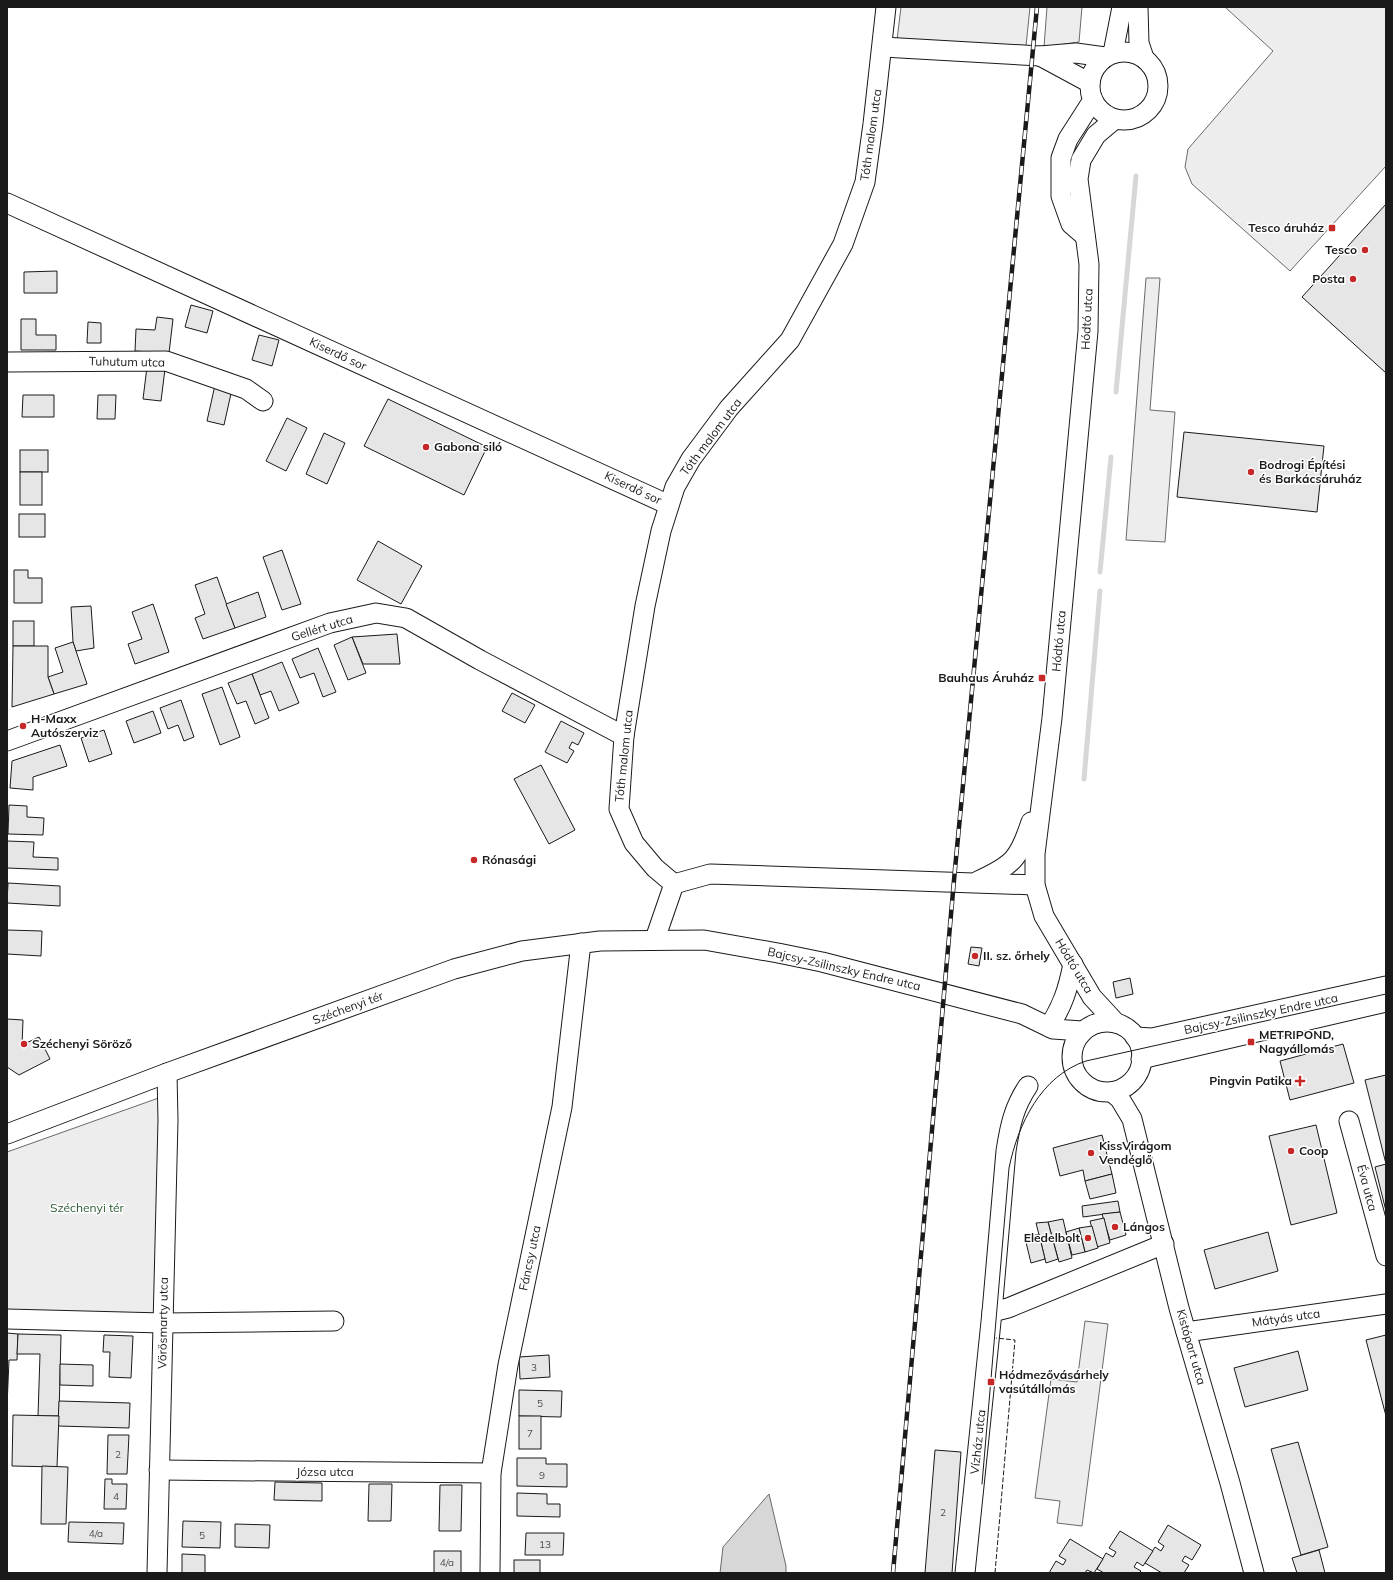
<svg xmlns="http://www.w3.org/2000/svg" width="1393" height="1580" font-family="Mulish,sans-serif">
<rect width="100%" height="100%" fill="#fff"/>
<g fill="#ededed" stroke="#6a6a6a">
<polygon points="901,7 1030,7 1026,46 897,40"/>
<polygon points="1047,7 1082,7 1079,42 1044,47"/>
<polygon points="1225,7 1386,7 1386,166 1290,271 1192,184 1185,167 1188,149 1273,51"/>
<polygon points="1146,278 1160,278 1150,410 1175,412 1165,542 1126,540"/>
<polygon points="167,1095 163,1323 7,1319 7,1152"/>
<polygon points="1085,1321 1108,1324 1082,1526 1057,1523 1060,1501 1035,1498 1051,1379 1077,1382"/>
</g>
<polygon fill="#d7d7d7" stroke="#6a6a6a" points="769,1494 786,1566 786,1573 720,1573 723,1547"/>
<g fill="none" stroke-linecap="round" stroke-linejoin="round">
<g stroke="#d7d7d7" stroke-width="5">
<polyline points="1116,392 1136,176"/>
<polyline points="1100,572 1111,457"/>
<polyline points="1084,779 1100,591"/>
</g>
</g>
<g fill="#e6e6e6" stroke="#1a1a1a">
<polygon points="1386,204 1386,373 1302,297"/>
<polygon points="57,271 57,293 24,293 24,272"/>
<polygon points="191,305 213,311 207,333 185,327"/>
<polygon points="157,317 173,319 169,353 135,351 136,329 155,330"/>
<polygon points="21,319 36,319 36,335 56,335 56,350 21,350"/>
<polygon points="88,322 101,323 101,343 87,343"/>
<polygon points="259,335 279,340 272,366 252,360"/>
<polygon points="147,367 165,369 161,401 143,399"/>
<polygon points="215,385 232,389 224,425 207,421"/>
<polygon points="23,395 54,395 54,417 22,417"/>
<polygon points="98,395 116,395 115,419 97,419"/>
<polygon points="388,399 487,447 464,495 364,446"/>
<polygon points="287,418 307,428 286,471 266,461"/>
<polygon points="1184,432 1324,446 1317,512 1177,497"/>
<polygon points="324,433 345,443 327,484 306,474"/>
<rect x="20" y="450" width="28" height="22"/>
<rect x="20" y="472" width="22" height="33"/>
<rect x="19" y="514" width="26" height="23"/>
<polygon points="378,541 422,566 401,604 357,580"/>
<polygon points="282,550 301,604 282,610 263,557"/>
<polygon points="14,570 28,570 28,578 42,578 42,603 14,603"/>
<polygon points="217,577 235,628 203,639 195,618 205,614 195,585"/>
<polygon points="258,592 266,617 235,628 226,604"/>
<polygon points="153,604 169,652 135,664 128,644 142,639 132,612"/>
<polygon points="91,606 94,648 76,651 73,642 71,607"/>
<rect x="13" y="621" width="21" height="25"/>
<polygon points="397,634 400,664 363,664 352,637"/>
<polygon points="352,637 366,673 348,680 334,645"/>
<polygon points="73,642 87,684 54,694 48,677 63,672 55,648"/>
<polygon points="13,646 48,646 48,677 54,694 12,707"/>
<polygon points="318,648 336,692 323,697 314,673 300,678 292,659"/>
<polygon points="282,662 299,703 279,711 271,691 260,695 252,674"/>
<polygon points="252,674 269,718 255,724 246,701 237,704 228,683"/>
<polygon points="222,687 240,737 220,745 202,694"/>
<polygon points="512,693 535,705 525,723 502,711"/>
<polygon points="181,700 194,737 184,741 178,725 168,729 160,708"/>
<polygon points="153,711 161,733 134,743 126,721"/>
<polygon points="561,721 584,733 578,745 572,742 569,748 574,751 567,763 545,752"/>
<polygon points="104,730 112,754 89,762 81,738"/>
<polygon points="60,745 67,766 33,777 33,790 10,788 12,761"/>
<polygon points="541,765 575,830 549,844 514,779"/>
<polygon points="9,805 27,806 27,817 44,818 43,835 8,834"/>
<polygon points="7,841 34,842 33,857 58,858 58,870 7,868"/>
<polygon points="8,883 60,886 60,906 7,903"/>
<polygon points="7,930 42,931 41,956 7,954"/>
<polygon points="971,947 982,948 979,966 968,964"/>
<polygon points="1130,978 1133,994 1116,998 1113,982"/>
<polygon points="7,1019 23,1020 22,1045 39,1037 50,1059 19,1075 7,1067"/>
<polygon points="1343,1044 1354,1083 1290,1100 1280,1061"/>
<polygon points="1386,1075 1386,1164 1365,1080"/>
<polygon points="1316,1125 1337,1213 1291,1225 1269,1136"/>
<polygon points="1102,1135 1112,1174 1085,1181 1083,1170 1060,1176 1053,1148"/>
<polygon points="1386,1164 1386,1211 1375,1167"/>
<polygon points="1112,1174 1116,1193 1090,1199 1085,1181"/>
<polygon points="1118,1201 1120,1212 1083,1217 1082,1206"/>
<polygon points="1120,1212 1126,1235 1110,1240 1102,1214"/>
<polygon points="1104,1218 1110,1243 1097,1247 1090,1221"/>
<polygon points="1063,1219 1072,1258 1059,1262 1048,1222"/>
<polygon points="1048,1222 1058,1259 1046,1263 1036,1223"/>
<polygon points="1092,1226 1098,1248 1085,1252 1079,1228"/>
<polygon points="1079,1228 1085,1252 1072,1255 1066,1232"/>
<polygon points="1268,1232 1278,1271 1215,1289 1204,1250"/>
<polygon points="1039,1234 1045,1259 1031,1263 1025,1238"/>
<polygon points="7,1333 18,1334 17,1360 9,1360 7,1406"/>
<polygon points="18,1334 61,1335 59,1416 38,1416 40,1354 17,1354"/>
<polygon points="104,1335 133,1336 131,1378 109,1377 110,1352 103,1352"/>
<polygon points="1386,1335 1386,1416 1366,1340"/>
<polygon points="1298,1351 1308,1390 1245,1407 1234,1368"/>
<polygon points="549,1355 550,1377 520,1379 519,1357"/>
<polygon points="60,1364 93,1365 93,1386 60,1385"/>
<polygon points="519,1390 562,1391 561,1417 519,1416"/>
<polygon points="59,1401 130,1403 129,1428 58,1426"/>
<polygon points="13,1415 59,1416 57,1467 12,1466"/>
<rect x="519" y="1416" width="22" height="33"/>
<polygon points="108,1435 129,1435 127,1474 107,1474"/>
<polygon points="1298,1442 1328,1547 1301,1555 1271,1449"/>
<polygon points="935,1450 961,1452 952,1573 925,1573"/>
<polygon points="517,1458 546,1458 546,1464 567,1464 567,1487 517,1486"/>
<polygon points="42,1466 68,1467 66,1524 41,1524"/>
<polygon points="105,1479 112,1479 112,1484 127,1484 126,1509 104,1509"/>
<polygon points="275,1482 322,1483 322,1501 274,1500"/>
<polygon points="369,1484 392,1484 391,1521 368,1521"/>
<polygon points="440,1485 462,1485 461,1531 439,1531"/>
<polygon points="517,1493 547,1494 547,1504 560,1504 560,1517 517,1516"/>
<polygon points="183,1521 221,1522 220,1548 182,1547"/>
<polygon points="69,1522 124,1523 123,1544 68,1542"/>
<polygon points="235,1524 270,1525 269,1548 235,1547"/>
<polygon points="1168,1525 1201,1545 1192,1560 1185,1556 1182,1561 1189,1565 1184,1573 1162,1573 1145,1563 1155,1547 1161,1551 1164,1546 1158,1542"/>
<polygon points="1120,1531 1153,1551 1143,1566 1137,1562 1134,1567 1141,1571 1139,1573 1104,1573 1097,1569 1106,1553 1113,1557 1116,1552 1109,1548"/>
<polygon points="526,1533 564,1533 563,1555 525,1555"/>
<polygon points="1070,1539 1103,1559 1094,1573 1087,1570 1085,1573 1049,1573 1056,1561 1063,1565 1066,1560 1059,1556"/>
<polygon points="1319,1550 1325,1573 1297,1573 1292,1558"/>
<rect x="434" y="1551" width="27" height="22"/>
<polygon points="182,1554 205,1555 205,1573 182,1573"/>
<rect x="514" y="1560" width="26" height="13"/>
</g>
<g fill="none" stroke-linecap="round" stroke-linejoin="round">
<defs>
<g id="minor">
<polyline points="1138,7 1139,43 1144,58"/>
<polyline points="883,47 1040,56 1076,53 1105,57"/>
<circle cx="1124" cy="86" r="34"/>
<polyline points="1113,53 1122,7"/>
<polyline points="1040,56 1090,83"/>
<polyline points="1115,119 1096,135 1081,160 1078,179 1089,264 1088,331 1052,718 1035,854 1035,885 1044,916 1092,997 1116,1023"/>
<polyline points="7,203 669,505"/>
<polyline points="1085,236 1071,224 1061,196 1061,158 1068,139 1093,100"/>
<polyline points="7,362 166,361 246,389 263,401"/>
<polyline points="7,741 330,623 376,613 406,618 480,660 624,736"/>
<path d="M 978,881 C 1013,865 1019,859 1031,822"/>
<polyline points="674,884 655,868 634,843 619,809 624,736 645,606 661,531 675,487 691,459 729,408 790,340 843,244 865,182 873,124 886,7"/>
<polyline points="674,884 710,874 1035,885"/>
<polyline points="655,939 674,884"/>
<circle cx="1107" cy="1057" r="35"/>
<path d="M 1049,1027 C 1063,1005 1068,989 1073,964"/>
<polyline points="1135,1037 1152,1038 1386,986"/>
<polyline points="1141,1059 1386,1002"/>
<polyline points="1112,1092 1120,1099 1132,1119 1179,1308 1230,1483 1254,1573"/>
<polyline points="1349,1121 1386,1256"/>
<polyline points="7,1134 167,1073 454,969 522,951 600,941 704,940 778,953 822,962 1022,1014 1053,1029 1082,1031"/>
<polyline points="992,1312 1008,1308 1164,1244"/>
<polyline points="7,1319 163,1323 334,1321"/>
<polyline points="1186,1332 1386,1304"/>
<polyline points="159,1470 491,1473"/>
<polyline points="157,1573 168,1120 167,1073"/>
<polyline points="490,1573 491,1473 508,1365 562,1107 581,943"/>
<path d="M 965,1573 L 992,1312 L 1006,1151 C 1010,1125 1014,1107 1028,1086"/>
</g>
</defs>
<use href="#minor" stroke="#1a1a1a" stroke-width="21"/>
<use href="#minor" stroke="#fff" stroke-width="19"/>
<path stroke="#1a1a1a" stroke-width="1" d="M 982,1484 L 1009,1168 C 1018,1124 1041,1076 1086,1061 L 1386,994"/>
<defs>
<polyline id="rail" points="893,1573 955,869 1037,7"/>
</defs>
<use href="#rail" stroke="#1a1a1a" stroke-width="4.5"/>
<use href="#rail" stroke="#fff" stroke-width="3" stroke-dasharray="9" stroke-linecap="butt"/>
<polyline stroke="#1a1a1a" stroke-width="1" stroke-dasharray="5 2" stroke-linecap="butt" points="995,1573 1015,1340 996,1338"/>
</g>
<g fill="#c62828" stroke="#fff" stroke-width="1.5">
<rect x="1328" y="224" width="8" height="8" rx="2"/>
<circle cx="1365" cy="250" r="4"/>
<circle cx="1353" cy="279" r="4"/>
<circle cx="426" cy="447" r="4"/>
<circle cx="1251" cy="472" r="4"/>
<rect x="1038" y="674" width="8" height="8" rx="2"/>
<circle cx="23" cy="726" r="4"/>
<circle cx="474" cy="860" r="4"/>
<circle cx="975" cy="956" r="4"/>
<rect x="1247" y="1038" width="8" height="8" rx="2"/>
<circle cx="24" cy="1044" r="4"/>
<path d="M1298 1075h4v4h4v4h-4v4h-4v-4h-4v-4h4z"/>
<circle cx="1291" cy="1151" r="4"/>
<circle cx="1091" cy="1153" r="4"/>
<circle cx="1115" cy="1227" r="4"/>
<circle cx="1088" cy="1238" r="4"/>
<rect x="987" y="1378" width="8" height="8" rx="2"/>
</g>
<g text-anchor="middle" stroke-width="3" stroke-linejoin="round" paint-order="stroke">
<g font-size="10" fill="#4d4d4d">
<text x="534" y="1371">3</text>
<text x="540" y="1407">5</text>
<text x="530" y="1437">7</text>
<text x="118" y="1458">2</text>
<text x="542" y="1479">9</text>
<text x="116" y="1500">4</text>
<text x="943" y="1516">2</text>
<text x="96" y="1537">4/a</text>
<text x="202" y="1539">5</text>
<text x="545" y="1548">13</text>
<text x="447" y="1566">4/a</text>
</g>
<g font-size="12" fill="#1a1a1a" stroke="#fff">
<text transform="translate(871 135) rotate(-82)" y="4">Tóth malom utca</text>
<text transform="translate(1087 319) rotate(-87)" y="4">Hódtó utca</text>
<text transform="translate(338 354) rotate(25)" y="4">Kiserdő sor</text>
<text transform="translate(127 362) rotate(1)" y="4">Tuhutum utca</text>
<text transform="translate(711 437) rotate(-53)" y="4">Tóth malom utca</text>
<text transform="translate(633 488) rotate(25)" y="4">Kiserdő sor</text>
<text transform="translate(322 628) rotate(-17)" y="4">Gellért utca</text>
<text transform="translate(1059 641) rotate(-85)" y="4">Hódtó utca</text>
<text transform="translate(624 756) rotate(-84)" y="4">Tóth malom utca</text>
<text transform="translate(1074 966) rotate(59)" y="4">Hódtó utca</text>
<text transform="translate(844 969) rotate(13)" y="4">Bajcsy-Zsilinszky Endre utca</text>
<text transform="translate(348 1008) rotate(-20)" y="4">Széchenyi tér</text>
<text transform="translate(1261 1014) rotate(-12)" y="4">Bajcsy-Zsilinszky Endre utca</text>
<text transform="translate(1367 1188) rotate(75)" y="4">Éva utca</text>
<text transform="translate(530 1258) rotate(-78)" y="4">Fáncsy utca</text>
<text transform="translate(1286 1318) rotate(-8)" y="4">Mátyás utca</text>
<text transform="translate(163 1323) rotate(-89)" y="4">Vörösmarty utca</text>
<text transform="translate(1191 1347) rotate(74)" y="4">Kistópart utca</text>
<text transform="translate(978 1442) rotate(-84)" y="4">Vízház utca</text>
<text x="325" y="1476">Józsa utca</text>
</g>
<g font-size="12" font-weight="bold" fill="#1a1a1a" stroke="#fff" text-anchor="start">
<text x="1324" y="232" text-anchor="end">Tesco áruház</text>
<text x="1357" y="254" text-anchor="end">Tesco</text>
<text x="1345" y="283" text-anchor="end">Posta</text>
<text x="434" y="451">Gabona siló</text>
<text x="1259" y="469">Bodrogi Építési<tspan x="1259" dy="14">és Barkácsáruház</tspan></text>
<text x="1034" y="682" text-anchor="end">Bauhaus Áruház</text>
<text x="31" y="723">H-Maxx<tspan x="31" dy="14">Autószerviz</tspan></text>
<text x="482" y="864">Rónasági</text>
<text x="983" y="960">II. sz. őrhely</text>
<text x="1259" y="1039">METRIPOND,<tspan x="1259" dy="14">Nagyállomás</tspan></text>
<text x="32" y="1048">Széchenyi Söröző</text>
<text x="1292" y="1085" text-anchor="end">Pingvin Patika</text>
<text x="1099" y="1150">KissVirágom<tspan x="1099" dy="14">Vendéglő</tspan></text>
<text x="1299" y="1155">Coop</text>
<text x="1123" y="1231">Lángos</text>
<text x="1080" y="1242" text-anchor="end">Eledelbolt</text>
<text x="999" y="1379">Hódmezővásárhely<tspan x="999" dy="14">vasútállomás</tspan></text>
</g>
<g font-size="12" fill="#2b5a34" stroke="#fff">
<text x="87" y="1212">Széchenyi tér</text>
</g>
</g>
<rect width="1393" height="1580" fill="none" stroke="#1a1a1a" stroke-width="16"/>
</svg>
